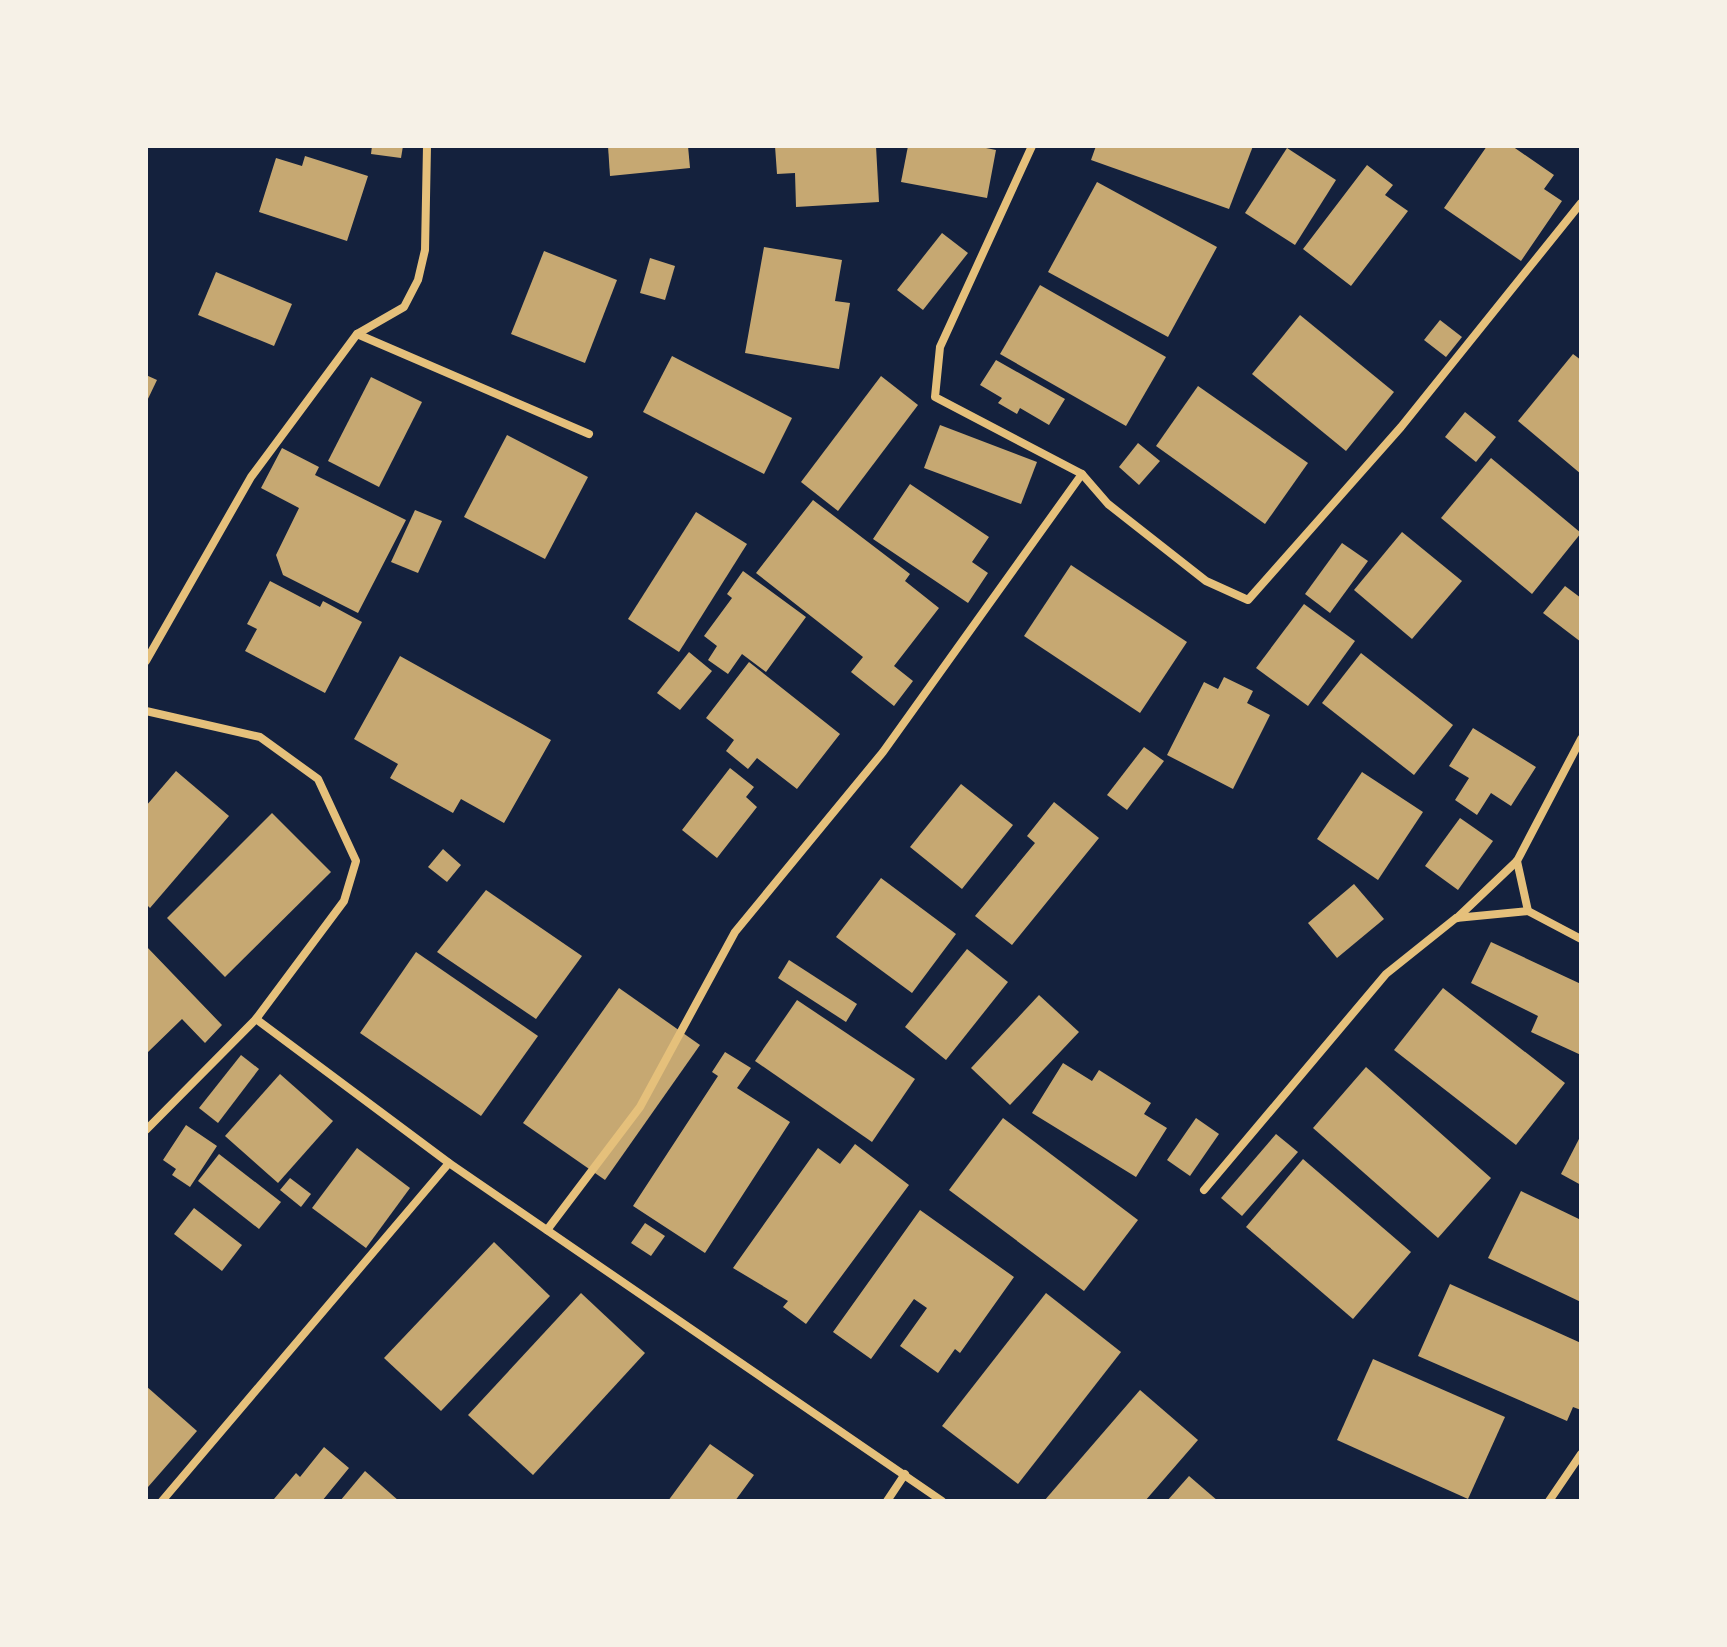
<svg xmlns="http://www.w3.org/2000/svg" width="1727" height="1647" font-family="'Asap Condensed',sans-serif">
<rect width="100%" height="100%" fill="#14213d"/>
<g fill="#c6a872">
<polygon points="372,146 403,146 401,158 371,154"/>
<polygon points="608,146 688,146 690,168 610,176"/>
<polygon points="775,146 876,146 879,202 796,207 795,173 777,174"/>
<polygon points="908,146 976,146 996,150 987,198 901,182"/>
<polygon points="1096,146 1253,146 1229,209 1091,160"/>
<polygon points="1487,146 1512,146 1554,175 1544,189 1562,201 1521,261 1444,208"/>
<polygon points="1287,148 1336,180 1295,245 1245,213"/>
<polygon points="305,156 368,176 347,241 259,212 276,158 302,166"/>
<polygon points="1367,165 1393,185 1385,195 1408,211 1351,286 1303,249"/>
<polygon points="1097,182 1217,247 1168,337 1048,272"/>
<polygon points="942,233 968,253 923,310 897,290"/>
<polygon points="764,247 842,260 835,301 850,303 839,369 745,353"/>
<polygon points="544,251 617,280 585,363 511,334"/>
<polygon points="650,258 675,266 665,300 640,293"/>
<polygon points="216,272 292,304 274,346 198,315"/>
<polygon points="1040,285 1166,357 1126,426 1000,354"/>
<polygon points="1300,315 1394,392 1346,451 1252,374"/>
<polygon points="1440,320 1462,337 1446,357 1424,340"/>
<polygon points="1573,354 1581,360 1581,474 1518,421"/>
<polygon points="672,356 792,418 764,474 643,412"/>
<polygon points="996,360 1065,399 1049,425 1020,408 1017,414 998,403 1002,398 980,385"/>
<polygon points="146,375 157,380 146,403"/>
<polygon points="881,376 918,405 838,511 801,482"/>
<polygon points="371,377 422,402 379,487 328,461"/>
<polygon points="1198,386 1308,463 1265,524 1156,446"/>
<polygon points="1465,412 1496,437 1476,462 1445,437"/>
<polygon points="940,425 1037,462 1021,504 924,468"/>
<polygon points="507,435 588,477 545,559 464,517"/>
<polygon points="1138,443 1160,461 1139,485 1119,467"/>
<polygon points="282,448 319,467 315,475 406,520 358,613 283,575 276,555 299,508 261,488"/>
<polygon points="1491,458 1581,533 1532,594 1441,518"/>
<polygon points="910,484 989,537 972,562 988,573 968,603 873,539"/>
<polygon points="813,500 910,574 905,581 939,608 894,666 913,681 894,706 851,672 863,657 756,573"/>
<polygon points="415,510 442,521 418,573 391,562"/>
<polygon points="696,512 747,544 679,652 628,619"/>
<polygon points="1402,532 1462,581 1412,639 1354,590"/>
<polygon points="1342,543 1368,561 1330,613 1305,594"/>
<polygon points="1071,565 1187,642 1140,713 1024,636"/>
<polygon points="743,571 806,617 766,672 742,654 728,674 708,660 717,646 704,636 732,598 727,594"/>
<polygon points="270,581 320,607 323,601 362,622 325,693 245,651 257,629 247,624"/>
<polygon points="1565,586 1581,598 1581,642 1543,613"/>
<polygon points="1304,604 1355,641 1308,706 1256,668"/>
<polygon points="689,652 712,671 680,710 657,693"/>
<polygon points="1361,653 1453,725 1414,775 1322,703"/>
<polygon points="400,656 551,740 504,823 461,799 453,813 390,778 398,764 354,739"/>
<polygon points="749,662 840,734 797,789 757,758 748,769 726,751 734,740 706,718"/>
<polygon points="1224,677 1253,691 1247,703 1270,715 1233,789 1167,755 1204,682 1218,689"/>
<polygon points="1473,728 1536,767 1511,806 1491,793 1477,815 1455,800 1469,778 1449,766"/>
<polygon points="1144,747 1164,761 1127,810 1107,795"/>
<polygon points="730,768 754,787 746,797 757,807 717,858 682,830"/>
<polygon points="176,771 229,816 150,908 146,904 146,806"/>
<polygon points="1362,772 1423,812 1378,880 1317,839"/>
<polygon points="961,784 1013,825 962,889 910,847"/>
<polygon points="1054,802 1099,838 1012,945 975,916 1035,843 1027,836"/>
<polygon points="272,813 331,872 225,977 167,918"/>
<polygon points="1460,818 1493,841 1458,890 1425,866"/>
<polygon points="443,849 461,865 447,882 428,867"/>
<polygon points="881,878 956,934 912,993 836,937"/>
<polygon points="1354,884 1384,919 1337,958 1308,923"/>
<polygon points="486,890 582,956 536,1019 437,952"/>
<polygon points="1491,942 1581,984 1581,1055 1531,1032 1538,1016 1471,983"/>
<polygon points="146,946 222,1025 205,1043 182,1019 146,1054"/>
<polygon points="967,949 1008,982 946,1060 905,1027"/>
<polygon points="416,952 538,1036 481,1116 360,1033"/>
<polygon points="789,960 857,1004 846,1022 778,978"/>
<polygon points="619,988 700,1045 605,1180 523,1123"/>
<polygon points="1443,988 1565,1083 1516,1145 1394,1050"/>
<polygon points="1039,995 1079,1032 1010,1105 971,1068"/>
<polygon points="797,1000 915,1079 872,1142 755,1061"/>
<polygon points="725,1052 751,1068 737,1088 790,1122 705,1253 633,1206 718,1076 712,1072"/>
<polygon points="241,1055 259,1069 218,1123 199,1108"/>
<polygon points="1063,1063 1092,1081 1099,1070 1151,1103 1144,1114 1167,1128 1136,1177 1032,1113"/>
<polygon points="1366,1067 1491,1178 1438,1238 1313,1128"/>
<polygon points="280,1074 333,1121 278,1183 225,1136"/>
<polygon points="1003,1118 1138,1220 1084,1291 949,1190"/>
<polygon points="1196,1118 1219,1134 1190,1176 1167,1160"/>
<polygon points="186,1125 217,1146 190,1187 172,1175 176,1169 163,1160"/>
<polygon points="1276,1134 1298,1152 1242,1216 1221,1198"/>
<polygon points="1581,1135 1581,1185 1561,1174"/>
<polygon points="855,1144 909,1185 806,1324 783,1307 788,1301 733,1268 818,1148 840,1164"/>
<polygon points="357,1148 410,1188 366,1248 312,1208"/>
<polygon points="219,1154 281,1202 259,1229 198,1181"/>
<polygon points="1303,1159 1411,1252 1353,1319 1246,1227"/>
<polygon points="290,1178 311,1194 301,1207 280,1190"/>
<polygon points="1521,1191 1581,1220 1581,1302 1488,1258"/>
<polygon points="194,1208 242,1245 222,1271 174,1234"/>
<polygon points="920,1210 1014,1277 960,1353 955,1349 938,1373 900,1346 927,1308 914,1299 871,1359 833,1332"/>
<polygon points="645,1223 665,1236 651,1256 631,1243"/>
<polygon points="494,1242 550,1296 441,1411 384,1358"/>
<polygon points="1450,1284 1581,1343 1581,1410 1573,1407 1567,1421 1418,1356"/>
<polygon points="581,1293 645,1353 533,1475 468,1415"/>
<polygon points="1046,1293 1121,1352 1018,1484 942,1426"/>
<polygon points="1373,1359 1505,1417 1468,1499 1337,1440"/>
<polygon points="146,1386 197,1431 148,1487 146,1485"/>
<polygon points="1140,1390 1198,1440 1145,1501 1044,1501"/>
<polygon points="710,1444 754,1475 735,1501 668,1501"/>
<polygon points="324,1447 349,1468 322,1501 276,1501 274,1499 296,1473 300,1477"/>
<polygon points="365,1471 399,1501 340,1501"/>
<polygon points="1189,1476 1218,1501 1167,1501"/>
</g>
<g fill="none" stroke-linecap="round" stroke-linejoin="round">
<g stroke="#e5c07b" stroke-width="8">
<polyline points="1032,146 940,347 935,397 1082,474 1108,504 1206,581 1248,600 1401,427 1581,203"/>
<polyline points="357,334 589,434"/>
<polyline points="146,661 251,477 357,334 404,307 418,280 425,250 427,146"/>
<polyline points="146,711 260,737 318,779 356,861 344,901 256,1019 146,1130"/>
<polyline points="1517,861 1528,911 1581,939"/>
<polyline points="1457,918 1517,861 1581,739"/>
<polyline points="256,1019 449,1163 942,1501"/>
<polyline points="1204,1190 1386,974 1456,918 1528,911"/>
<polyline points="547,1230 640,1107 735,932 883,752 1082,474"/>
<polyline points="162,1501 449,1163"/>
<polyline points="887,1501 905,1474"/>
<polyline points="1549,1501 1581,1454"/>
</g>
</g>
<rect width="1727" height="1647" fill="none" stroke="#f6f1e7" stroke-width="296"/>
</svg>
